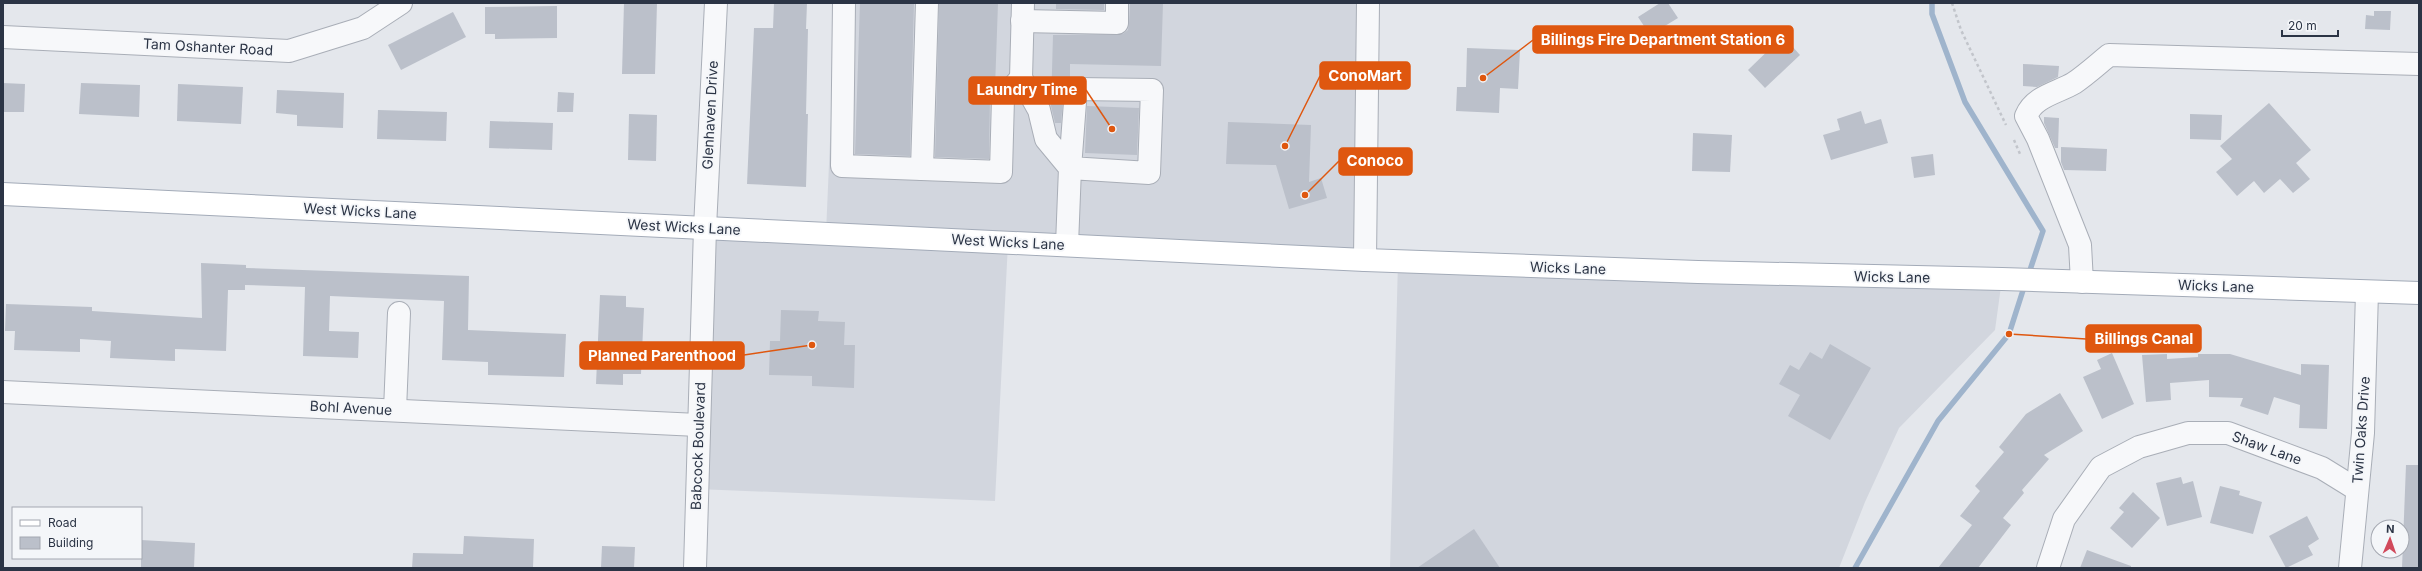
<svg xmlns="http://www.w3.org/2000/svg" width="2422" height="571" font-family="Inter,sans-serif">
<rect width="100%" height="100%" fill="#e4e7ec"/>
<g fill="#d2d6de">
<polygon points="836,3 1368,3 1365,260 1008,243 995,501 697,489 705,228 826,233"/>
<polygon points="1398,261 2002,279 1995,330 1899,428 1865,502 1839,568 1390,568"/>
</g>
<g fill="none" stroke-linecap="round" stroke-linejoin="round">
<g stroke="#9fb4cc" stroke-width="5.5">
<polyline points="1932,3 1932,14 1965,102 2043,231 2028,276"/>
<polyline points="1855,568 1938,421 2009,334 2025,284"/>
</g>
</g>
<g fill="#bbc0ca">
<polygon points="624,3 657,3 655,74 622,74"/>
<polygon points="774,3 807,3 806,29 808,29 806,114 808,114 806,187 747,184 754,28 773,28"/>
<polygon points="860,3 914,3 910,156 855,154"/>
<polygon points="939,3 998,3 995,88 990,98 989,159 935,157"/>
<polygon points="1056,3 1104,3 1104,10 1056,9"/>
<polygon points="1130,3 1163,3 1161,66 1070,64 1070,78 1064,88 1061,123 1055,123 1051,106 1053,35 1123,34 1128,30 1129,23"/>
<polygon points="1660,3 1668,3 1678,18 1650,35 1638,17"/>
<polygon points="557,6 557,38 495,39 495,34 485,34 485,7"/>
<polygon points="2374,11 2391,11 2390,30 2365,29 2366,15 2374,16"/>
<polygon points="453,12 466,37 401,70 388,45"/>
<polygon points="1783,36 1800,55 1765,88 1748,70"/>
<polygon points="1467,48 1520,50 1518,89 1500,88 1499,113 1456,111 1457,87 1466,87"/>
<polygon points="2023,64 2059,66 2058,77 2037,87 2023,86"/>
<polygon points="3,83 25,84 24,112 3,112"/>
<polygon points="81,83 140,85 139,117 79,114"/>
<polygon points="178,84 243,87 241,124 177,121"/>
<polygon points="277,90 344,93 343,128 297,126 297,115 276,113"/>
<polygon points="558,92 574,93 573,112 557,112"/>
<polygon points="2269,103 2311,150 2296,163 2310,179 2293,193 2280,179 2264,193 2254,181 2237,196 2216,172 2232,159 2220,146"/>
<polygon points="1087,106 1139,108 1137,155 1085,153"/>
<polygon points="378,110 447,112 446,141 377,139"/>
<polygon points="1861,111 1865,124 1881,119 1888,143 1831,160 1823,135 1840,130 1837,119"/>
<polygon points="629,114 657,115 656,161 628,160"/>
<polygon points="2190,114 2222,115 2221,140 2190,139"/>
<polygon points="2044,117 2059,118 2058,148 2055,148 2044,123"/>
<polygon points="490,121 553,123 552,150 489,148"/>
<polygon points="1228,122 1311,125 1309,182 1321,178 1327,198 1289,209 1276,165 1226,164"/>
<polygon points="1693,133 1732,135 1730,172 1692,171"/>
<polygon points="2061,147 2107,149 2106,171 2064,170 2061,162"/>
<polygon points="1933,154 1935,175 1914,178 1911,157"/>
<polygon points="201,263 246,265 246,268 469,276 468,330 566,334 564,377 488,375 488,362 442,360 444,301 330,296 329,331 359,332 358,358 303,356 305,287 245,285 245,290 228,290 226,351 175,349 175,361 110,358 111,341 80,339 80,352 14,350 15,331 5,331 6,304 92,307 92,311 202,318"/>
<polygon points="600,295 626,296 626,307 644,308 641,374 623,374 623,385 596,384"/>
<polygon points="781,310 819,311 818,321 845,322 844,345 855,345 854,388 812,386 812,376 769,375 770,341 780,341"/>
<polygon points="1830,344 1871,368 1830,440 1788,416 1800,395 1779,384 1790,365 1799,370 1810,352 1822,359"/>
<polygon points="2112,353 2134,404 2102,419 2083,377 2101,369 2097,360"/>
<polygon points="2167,354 2167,359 2198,357 2198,354 2230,354 2301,375 2301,364 2329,365 2327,429 2299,428 2300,405 2274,397 2268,415 2240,406 2243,398 2209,397 2209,380 2170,383 2171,400 2146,402 2142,355"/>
<polygon points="2060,393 2083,431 2044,455 2049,459 2022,490 2024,493 2003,518 2011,525 1978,568 1938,568 1972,525 1960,516 1980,491 1975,486 2004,452 1999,447 2026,414"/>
<polygon points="2406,465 2419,465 2419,568 2402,568"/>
<polygon points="2181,477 2183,484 2193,481 2202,517 2167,526 2156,483"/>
<polygon points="2220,486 2240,491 2239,495 2262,502 2253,534 2210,523"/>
<polygon points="2133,492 2160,518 2132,548 2110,528 2124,512 2119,508"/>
<polygon points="2307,516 2319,539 2308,546 2313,555 2286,568 2269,536"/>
<polygon points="1474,529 1500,568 1417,568"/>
<polygon points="464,536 534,539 533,568 412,568 413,553 463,554"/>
<polygon points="141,540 195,543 194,568 141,568"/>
<polygon points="602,546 635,547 634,568 601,568"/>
<polygon points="2087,550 2131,566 2131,568 2080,568"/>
</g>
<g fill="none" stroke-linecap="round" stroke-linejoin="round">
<defs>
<g id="minor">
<polyline points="844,3 842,166 1001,172 1003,98 1021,78"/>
<polyline points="1023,3 1021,78 1039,110 1046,139 1070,168 1149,173 1152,90 1076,89 1070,168 1067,245"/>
<polyline points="1022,21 1117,23 1117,3"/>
<polyline points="3,37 289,51 363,28 401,3"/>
<polyline points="922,169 927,3"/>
<polyline points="1365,260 1368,3"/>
<path d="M 2082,282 L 2080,245 L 2038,139 L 2026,116 C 2034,96 2057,93 2074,83 C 2086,75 2098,64 2109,55 L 2419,64"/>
<polyline points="3,392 698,425"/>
<polyline points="395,410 399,313"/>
<polyline points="695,568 705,228 716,3"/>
<polyline points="2048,568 2064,519 2101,467 2139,447 2188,433 2228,433 2322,468 2356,489"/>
<polyline points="2350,568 2363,433 2367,292"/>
</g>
<polyline id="major" points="3,194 1365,260 1698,272 2002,279 2419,293"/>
</defs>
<use href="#minor" stroke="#a9aeb7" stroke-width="24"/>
<use href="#major" stroke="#a3abb8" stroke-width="24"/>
<g stroke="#c2c5cb" stroke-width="2.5" stroke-dasharray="3 3" stroke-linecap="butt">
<polyline points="1952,3 1961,30 2006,125"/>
<polyline points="2014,140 2020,154"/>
</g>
<use href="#minor" stroke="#f7f8fa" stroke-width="22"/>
<use href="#major" stroke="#fff" stroke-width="22"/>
</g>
<g text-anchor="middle" stroke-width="3.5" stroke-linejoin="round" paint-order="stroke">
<g font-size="14" fill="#2b3445" stroke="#f4f6f9">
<text transform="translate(208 47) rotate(3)" y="5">Tam Oshanter Road</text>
<text transform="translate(710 115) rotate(-87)" y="5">Glenhaven Drive</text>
<text transform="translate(360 211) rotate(3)" y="5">West Wicks Lane</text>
<text transform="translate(684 227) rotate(3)" y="5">West Wicks Lane</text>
<text transform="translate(1008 242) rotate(3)" y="5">West Wicks Lane</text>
<text transform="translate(1568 268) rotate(2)" y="5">Wicks Lane</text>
<text transform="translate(1892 277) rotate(1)" y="5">Wicks Lane</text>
<text transform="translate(2216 286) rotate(2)" y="5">Wicks Lane</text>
<text transform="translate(351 408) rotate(3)" y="5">Bohl Avenue</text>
<text transform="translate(2361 430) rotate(-86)" y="5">Twin Oaks Drive</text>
<text transform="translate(698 446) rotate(-88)" y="5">Babcock Boulevard</text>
<text transform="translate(2267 448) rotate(20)" y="5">Shaw Lane</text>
</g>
</g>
<path fill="none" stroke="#df570f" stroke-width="1.5" d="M1483 78L1533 40M1285 146L1320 76M1112 129L1086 90M1305 195L1339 161M2009 334L2086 339M812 345L744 355"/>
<g fill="#df570f" stroke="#f4f6f9" stroke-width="1.5">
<circle cx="1483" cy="78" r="4"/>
<circle cx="1285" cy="146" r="4"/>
<circle cx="1112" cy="129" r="4"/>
<circle cx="1305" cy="195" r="4"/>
<circle cx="2009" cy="334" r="4"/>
<circle cx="812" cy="345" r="4"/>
</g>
<g fill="#df570f" stroke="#df570f" stroke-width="1.5">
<rect x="1533" y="26" width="260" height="27" rx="4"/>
<rect x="1320" y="62" width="90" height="27" rx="4"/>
<rect x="969" y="77" width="117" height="27" rx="4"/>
<rect x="1339" y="148" width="73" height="27" rx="4"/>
<rect x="2086" y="325" width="115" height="27" rx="4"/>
<rect x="580" y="342" width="164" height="27" rx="4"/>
</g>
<g font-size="15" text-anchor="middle" font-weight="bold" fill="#fff">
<text x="1663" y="45">Billings Fire Department Station 6</text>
<text x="1365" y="81">ConoMart</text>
<text x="1027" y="95">Laundry Time</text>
<text x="1375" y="166">Conoco</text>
<text x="2144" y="344">Billings Canal</text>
<text x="662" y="361">Planned Parenthood</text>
</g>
<rect width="2422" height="571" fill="none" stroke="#2b3445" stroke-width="8"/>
<rect x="12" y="507" width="130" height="52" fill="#f4f6f9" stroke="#a4a8b1"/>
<rect x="20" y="520" width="20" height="6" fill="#ffffff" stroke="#a4a8b1"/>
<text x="48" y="527" font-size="12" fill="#2b3445">Road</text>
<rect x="20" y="537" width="20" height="12" fill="#bbc0ca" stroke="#a4a8b1"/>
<text x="48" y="547" font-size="12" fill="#2b3445">Building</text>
<g transform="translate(2390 539) rotate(2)"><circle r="19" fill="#f4f6f9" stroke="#a4a8b1"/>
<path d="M0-3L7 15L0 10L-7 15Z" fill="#d1495b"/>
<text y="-6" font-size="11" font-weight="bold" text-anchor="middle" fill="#2b3445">N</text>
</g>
<path d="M2282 30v6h56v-6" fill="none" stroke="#2b3445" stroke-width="2"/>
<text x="2288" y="30" font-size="12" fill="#2b3445" stroke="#f4f6f9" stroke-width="3" paint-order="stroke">20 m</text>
</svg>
